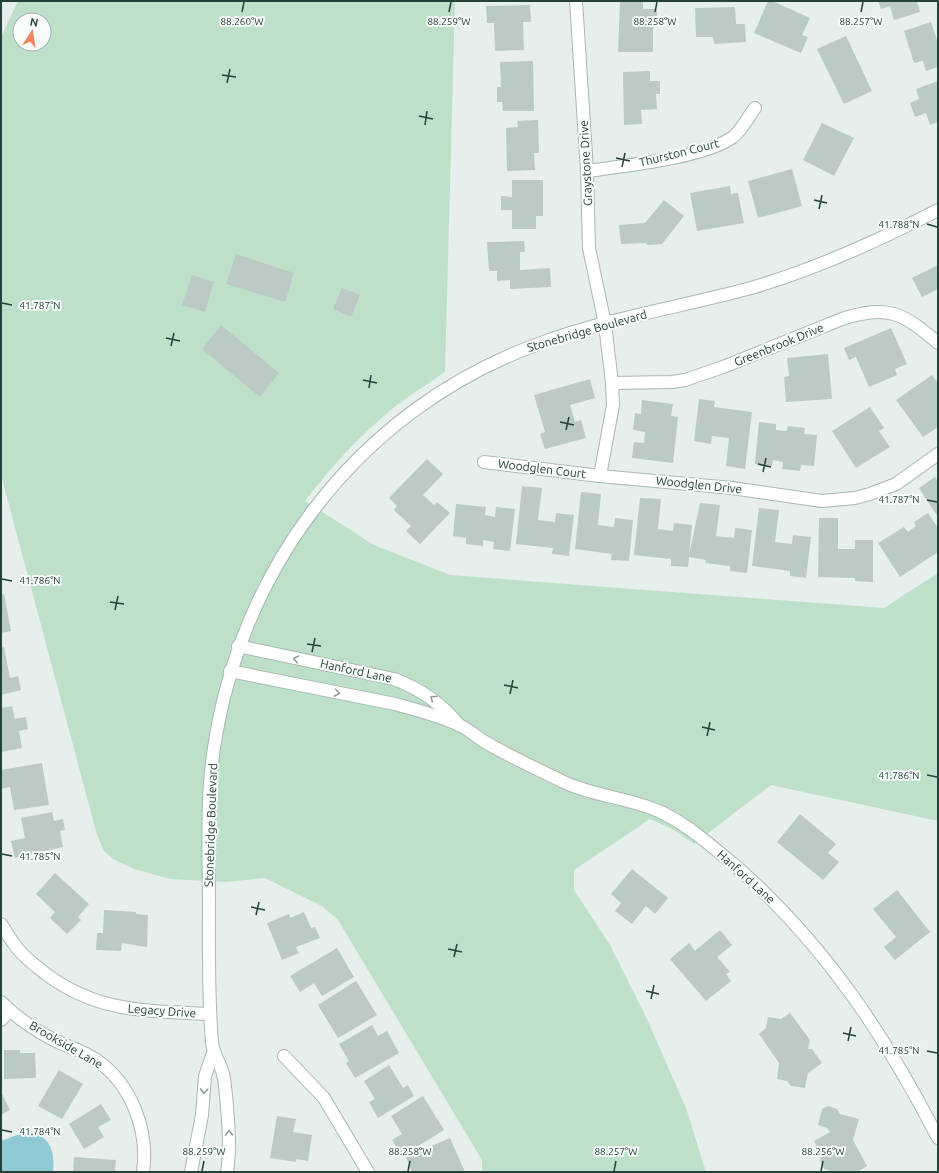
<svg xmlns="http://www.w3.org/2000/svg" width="939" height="1173" font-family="Ubuntu,sans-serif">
<rect width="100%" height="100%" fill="#e6efeb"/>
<path fill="#bfe0c8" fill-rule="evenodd" d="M 18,1 L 455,1 L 445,372 C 431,382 416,391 402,401 C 365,430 333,464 305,501 L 374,545 L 450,575 L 884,608 L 938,573 L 938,821 L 771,785 L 694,844 L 674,830 L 650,819 L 574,870 L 574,890 L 610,945 L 646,1017 L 686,1108 L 706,1172 L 482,1172 L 482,1160 L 338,920 L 322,906 L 265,878 L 225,882 L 170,879 L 134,869 L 113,859 L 104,851 L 97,835 L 1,475 L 1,37 ZM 20,20 L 44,20 L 44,44 L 20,44 Z"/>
<path fill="#8ec9d4" d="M 25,1132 C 50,1134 55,1150 53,1172 L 1,1172 L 1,1141 Z"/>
<g fill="#bbcac4">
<polygon points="620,1 643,2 643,9 657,9 657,25 653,25 653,52 618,52"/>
<polygon points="768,1 772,1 810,18 802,35 808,37 801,53 754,33"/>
<polygon points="878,1 917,1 920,12 894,20 890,6 881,9"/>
<polygon points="530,5 531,22 523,22 524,50 495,51 494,23 487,23 486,6"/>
<polygon points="735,7 736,24 745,24 746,42 714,44 713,37 696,37 695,8"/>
<polygon points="931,22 938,43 938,67 926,71 923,61 914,63 904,31"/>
<polygon points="846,36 872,91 844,104 817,49"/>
<polygon points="533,61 534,111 503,111 502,102 497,102 497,87 501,87 500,62"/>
<polygon points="650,71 650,81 660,81 660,94 656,94 657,109 641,110 642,124 624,125 623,72"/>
<polygon points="938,81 938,122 930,125 926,113 915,117 910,103 919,99 916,89"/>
<polygon points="538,120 539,153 534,153 535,170 507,171 506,128 518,127 517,121"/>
<polygon points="822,123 854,138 834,176 803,160"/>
<polygon points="792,169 802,206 758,218 748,181"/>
<polygon points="512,180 543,180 543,216 536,216 536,229 512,229 512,210 501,210 501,196 512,197"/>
<polygon points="730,186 731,194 738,193 744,223 697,231 690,193"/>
<polygon points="664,200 684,216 662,244 648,245 645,243 621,244 619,225 645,223"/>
<polygon points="524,241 525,252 520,252 520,270 550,268 551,287 510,289 510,280 497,281 497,271 489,271 487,242"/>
<polygon points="236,254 294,273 285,302 226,284"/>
<polygon points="938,265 938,289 922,297 912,278"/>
<polygon points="192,275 214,282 205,312 182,305"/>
<polygon points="342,288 360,295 351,317 333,309"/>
<polygon points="221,325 279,373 260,397 202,349"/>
<polygon points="891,328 907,364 895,369 897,375 869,387 856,357 849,360 844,348"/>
<polygon points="828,354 832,399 786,402 784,377 789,376 787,358"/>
<polygon points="932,375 938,383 938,427 923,437 896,400"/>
<polygon points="590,379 595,398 570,405 575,422 581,420 586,438 545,449 540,434 545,432 534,395"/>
<polygon points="699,399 715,401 714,407 752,412 745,469 726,466 729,438 712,436 711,444 694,441"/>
<polygon points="642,400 673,404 671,416 678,417 673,463 632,458 634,442 644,443 645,432 633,430 635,413 641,414"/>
<polygon points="870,407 884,428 879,431 890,447 856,468 832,431"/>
<polygon points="759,422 776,424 776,430 787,431 788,426 805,428 804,434 817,435 814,466 801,465 800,471 782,469 783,462 773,460 772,466 755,464"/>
<polygon points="427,459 443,474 423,495 434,505 437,502 450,513 420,544 406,531 411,526 394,510 397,506 389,498"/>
<polygon points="935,477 938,481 938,517 919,488"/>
<polygon points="522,486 542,488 538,520 555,522 556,513 574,515 569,556 552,554 553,548 516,544"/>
<polygon points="581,492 601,494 598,525 614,527 615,518 633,520 629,561 611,560 612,554 575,549"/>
<polygon points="640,498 661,499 658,529 673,531 674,523 692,525 689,555 700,503 720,505 716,536 734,538 735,528 752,530 747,573 730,571 730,566 705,563 706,560 689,557 688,567 671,566 671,559 634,555"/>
<polygon points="456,504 486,507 485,515 495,517 496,507 515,509 510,551 493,549 494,542 483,540 483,546 466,544 466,538 453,536"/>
<polygon points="759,508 779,510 775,542 792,544 793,535 811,537 806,578 790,576 790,571 752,566"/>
<polygon points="928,513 938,528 938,552 900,577 878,543 904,527 908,532 916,526 914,522"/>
<polygon points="819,518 838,518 838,549 855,549 855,540 873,540 873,582 855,581 855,578 818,577"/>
<polygon points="4,594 11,631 1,633 1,595"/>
<polygon points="4,647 10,678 18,676 21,690 1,695 1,648"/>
<polygon points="12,706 15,719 26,717 28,729 19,731 22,748 1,752 1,708"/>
<polygon points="42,763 49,805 14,810 10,787 1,789 1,770"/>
<polygon points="52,812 54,821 63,819 65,830 60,831 63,847 15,858 11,841 25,838 21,818"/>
<polygon points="800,814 836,844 828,853 839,862 823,880 777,842"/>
<polygon points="632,869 668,898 655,914 646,906 632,924 615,911 621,903 611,894"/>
<polygon points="55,873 89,904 78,917 81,920 67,934 50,918 55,912 36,894"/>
<polygon points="897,890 930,932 895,960 884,947 896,937 873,909"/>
<polygon points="104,910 136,912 136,914 148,915 147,947 122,943 121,951 96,950 97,933 103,933"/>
<polygon points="304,912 311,928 315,927 320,938 296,947 299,953 282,960 267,923 289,914 290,918"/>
<polygon points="720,930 732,945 717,957 730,972 726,974 731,981 706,1001 670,959 689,943 695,951"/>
<polygon points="337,948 354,977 322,996 314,983 300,992 290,976"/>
<polygon points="356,981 377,1015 338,1038 318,1005"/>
<polygon points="790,1013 810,1040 808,1049 812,1049 822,1063 808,1073 805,1088 791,1086 787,1081 777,1079 779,1063 759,1034 766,1028 768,1017 781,1019"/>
<polygon points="372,1025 378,1036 387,1031 399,1053 355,1078 346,1063 349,1061 339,1044"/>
<polygon points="4,1050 20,1050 20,1053 35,1053 36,1078 4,1079"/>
<polygon points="389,1065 403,1088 408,1085 414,1096 378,1118 369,1102 375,1099 364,1081"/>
<polygon points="59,1070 83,1084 62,1119 38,1106"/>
<polygon points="1,1092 10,1110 1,1115"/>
<polygon points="423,1096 444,1130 402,1156 392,1140 402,1134 391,1116"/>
<polygon points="101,1104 111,1120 98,1127 104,1137 84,1149 69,1124"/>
<polygon points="828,1106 837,1109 840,1114 859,1119 853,1140 867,1166 857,1172 834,1172 824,1169 820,1160 821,1155 814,1141 830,1132 827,1128 818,1125 822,1109"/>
<polygon points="277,1116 296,1119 293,1132 312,1135 308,1161 296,1159 296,1162 270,1158"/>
<polygon points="450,1138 465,1172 412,1172 406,1157"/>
<polygon points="74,1157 116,1160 115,1172 73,1172"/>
</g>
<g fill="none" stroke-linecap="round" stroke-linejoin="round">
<defs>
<g id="minor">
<polyline points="576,1 587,171 589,248 605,324 612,383 613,405 600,476"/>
<path d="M 587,171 C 623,166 704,158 733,137 C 742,130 748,117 755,108"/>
<path d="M 612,383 L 672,382 L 685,380 L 723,367 L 842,319 C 888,304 903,313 938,343"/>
<polyline points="484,462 600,476 732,488 822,501 855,498 870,494 896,484 938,454"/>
<path d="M 238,646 L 394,679 C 421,689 441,703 459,725"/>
<path d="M 230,671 L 395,704 C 416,710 441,716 461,726 C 469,730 477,737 485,742 C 511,757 539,770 566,783 C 597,797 632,798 663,813 C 691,827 715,849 739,869 C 825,945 886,1037 938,1138"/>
<path d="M 1,924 C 7,933 12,942 18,949 C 26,959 37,967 46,974 C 98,1013 148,1011 210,1014"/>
<path d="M 1,1002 C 17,1018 36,1031 56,1041 C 69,1047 83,1051 95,1059 C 131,1083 149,1130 143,1172"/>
<polyline points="1,1020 10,1010"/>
<polyline points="284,1056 324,1098 368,1172"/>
<polyline points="191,1172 202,1115 205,1076 213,1053"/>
<path d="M 227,1172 C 231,1147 228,1120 226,1095 C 225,1089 225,1081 223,1074 C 220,1062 213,1054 212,1042 C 208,995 209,948 209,902 C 209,862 207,822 210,782 C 227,584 351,411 541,343 C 609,318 681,307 751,288 C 816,269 878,241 938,210"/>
</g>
</defs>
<use href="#minor" stroke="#a8b8b2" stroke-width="14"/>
<use href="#minor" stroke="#fff" stroke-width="12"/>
</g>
<defs><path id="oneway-chevron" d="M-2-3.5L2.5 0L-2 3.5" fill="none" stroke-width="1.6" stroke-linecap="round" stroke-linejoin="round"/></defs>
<g stroke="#92a09c">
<use href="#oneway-chevron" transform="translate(296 659) rotate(-168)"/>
<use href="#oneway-chevron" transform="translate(337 693) rotate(11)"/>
<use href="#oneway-chevron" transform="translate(433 698) rotate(-141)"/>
<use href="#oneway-chevron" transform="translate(204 1091) rotate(93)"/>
<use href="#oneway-chevron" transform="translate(229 1133) rotate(-92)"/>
</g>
<path fill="none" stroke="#24423a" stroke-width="1.5" d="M 242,12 L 244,2M 449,12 L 451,2M 655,12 L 657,2M 861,12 L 863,2M 222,75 L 236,77M 227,83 L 230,69M 419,116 L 433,119M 425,125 L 427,111M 616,158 L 630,161M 622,167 L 625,153M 814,200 L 827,203M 819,209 L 822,195M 927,224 L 937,227M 2,303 L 12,305M 166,338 L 180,341M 171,346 L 174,333M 363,380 L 377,383M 369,388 L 371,375M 560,422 L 574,425M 566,430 L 569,417M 758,464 L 771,467M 763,472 L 766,458M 927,500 L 937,502M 2,579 L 12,581M 110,602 L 124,604M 115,610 L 118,596M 307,644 L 321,646M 312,652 L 315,638M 504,685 L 518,688M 510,694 L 513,680M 702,727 L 715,730M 707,736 L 710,722M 927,775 L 937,777M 2,854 L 12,856M 251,907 L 265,910M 256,915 L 259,902M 448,949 L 462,952M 454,957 L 457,944M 646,991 L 659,994M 651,999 L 654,985M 843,1033 L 856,1036M 848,1041 L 851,1027M 927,1051 L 937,1053M 2,1130 L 12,1132M 202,1171 L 204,1161M 408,1171 L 410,1161M 614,1171 L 616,1161M 821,1171 L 823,1161"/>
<g text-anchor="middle" stroke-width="4" stroke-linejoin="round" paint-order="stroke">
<g font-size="12" fill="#24423a" stroke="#f7fbf9">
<text transform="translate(679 153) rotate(-14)" y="4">Thurston Court</text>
<text transform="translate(586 163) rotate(-93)" y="4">Graystone Drive</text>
<text transform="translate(587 331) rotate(-16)" y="4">Stonebridge Boulevard</text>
<text transform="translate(779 345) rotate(-22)" y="4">Greenbrook Drive</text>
<text transform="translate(542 469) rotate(7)" y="4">Woodglen Court</text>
<text transform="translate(699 485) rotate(6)" y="4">Woodglen Drive</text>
<text transform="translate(356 671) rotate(12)" y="4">Hanford Lane</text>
<text transform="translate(211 825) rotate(-88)" y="4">Stonebridge Boulevard</text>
<text transform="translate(746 877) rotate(42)" y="4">Hanford Lane</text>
<text transform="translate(162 1011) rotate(4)" y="4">Legacy Drive</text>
<text transform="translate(66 1045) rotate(30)" y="4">Brookside Lane</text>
</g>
</g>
<g font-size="10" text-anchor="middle" fill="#24423a" stroke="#f7fbf9" stroke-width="4" stroke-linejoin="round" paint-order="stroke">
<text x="242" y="25">88.260°W</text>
<text x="449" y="25">88.259°W</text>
<text x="655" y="25">88.258°W</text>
<text x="861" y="25">88.257°W</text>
<text x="899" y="228">41.788°N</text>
<text x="40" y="309">41.787°N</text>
<text x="899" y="503">41.787°N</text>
<text x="40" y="584">41.786°N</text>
<text x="899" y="779">41.786°N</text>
<text x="40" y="860">41.785°N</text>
<text x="899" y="1054">41.785°N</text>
<text x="40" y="1135">41.784°N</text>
<text x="204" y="1155">88.259°W</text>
<text x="410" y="1155">88.258°W</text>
<text x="616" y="1155">88.257°W</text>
<text x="823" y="1155">88.256°W</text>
</g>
<rect width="939" height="1173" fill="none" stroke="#24423a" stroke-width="4"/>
<g transform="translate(32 32) rotate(12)"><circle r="19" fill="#f7fbf9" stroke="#a3b1ad"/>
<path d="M0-3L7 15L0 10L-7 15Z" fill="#f4845f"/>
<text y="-6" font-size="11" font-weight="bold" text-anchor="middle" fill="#24423a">N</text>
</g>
</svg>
